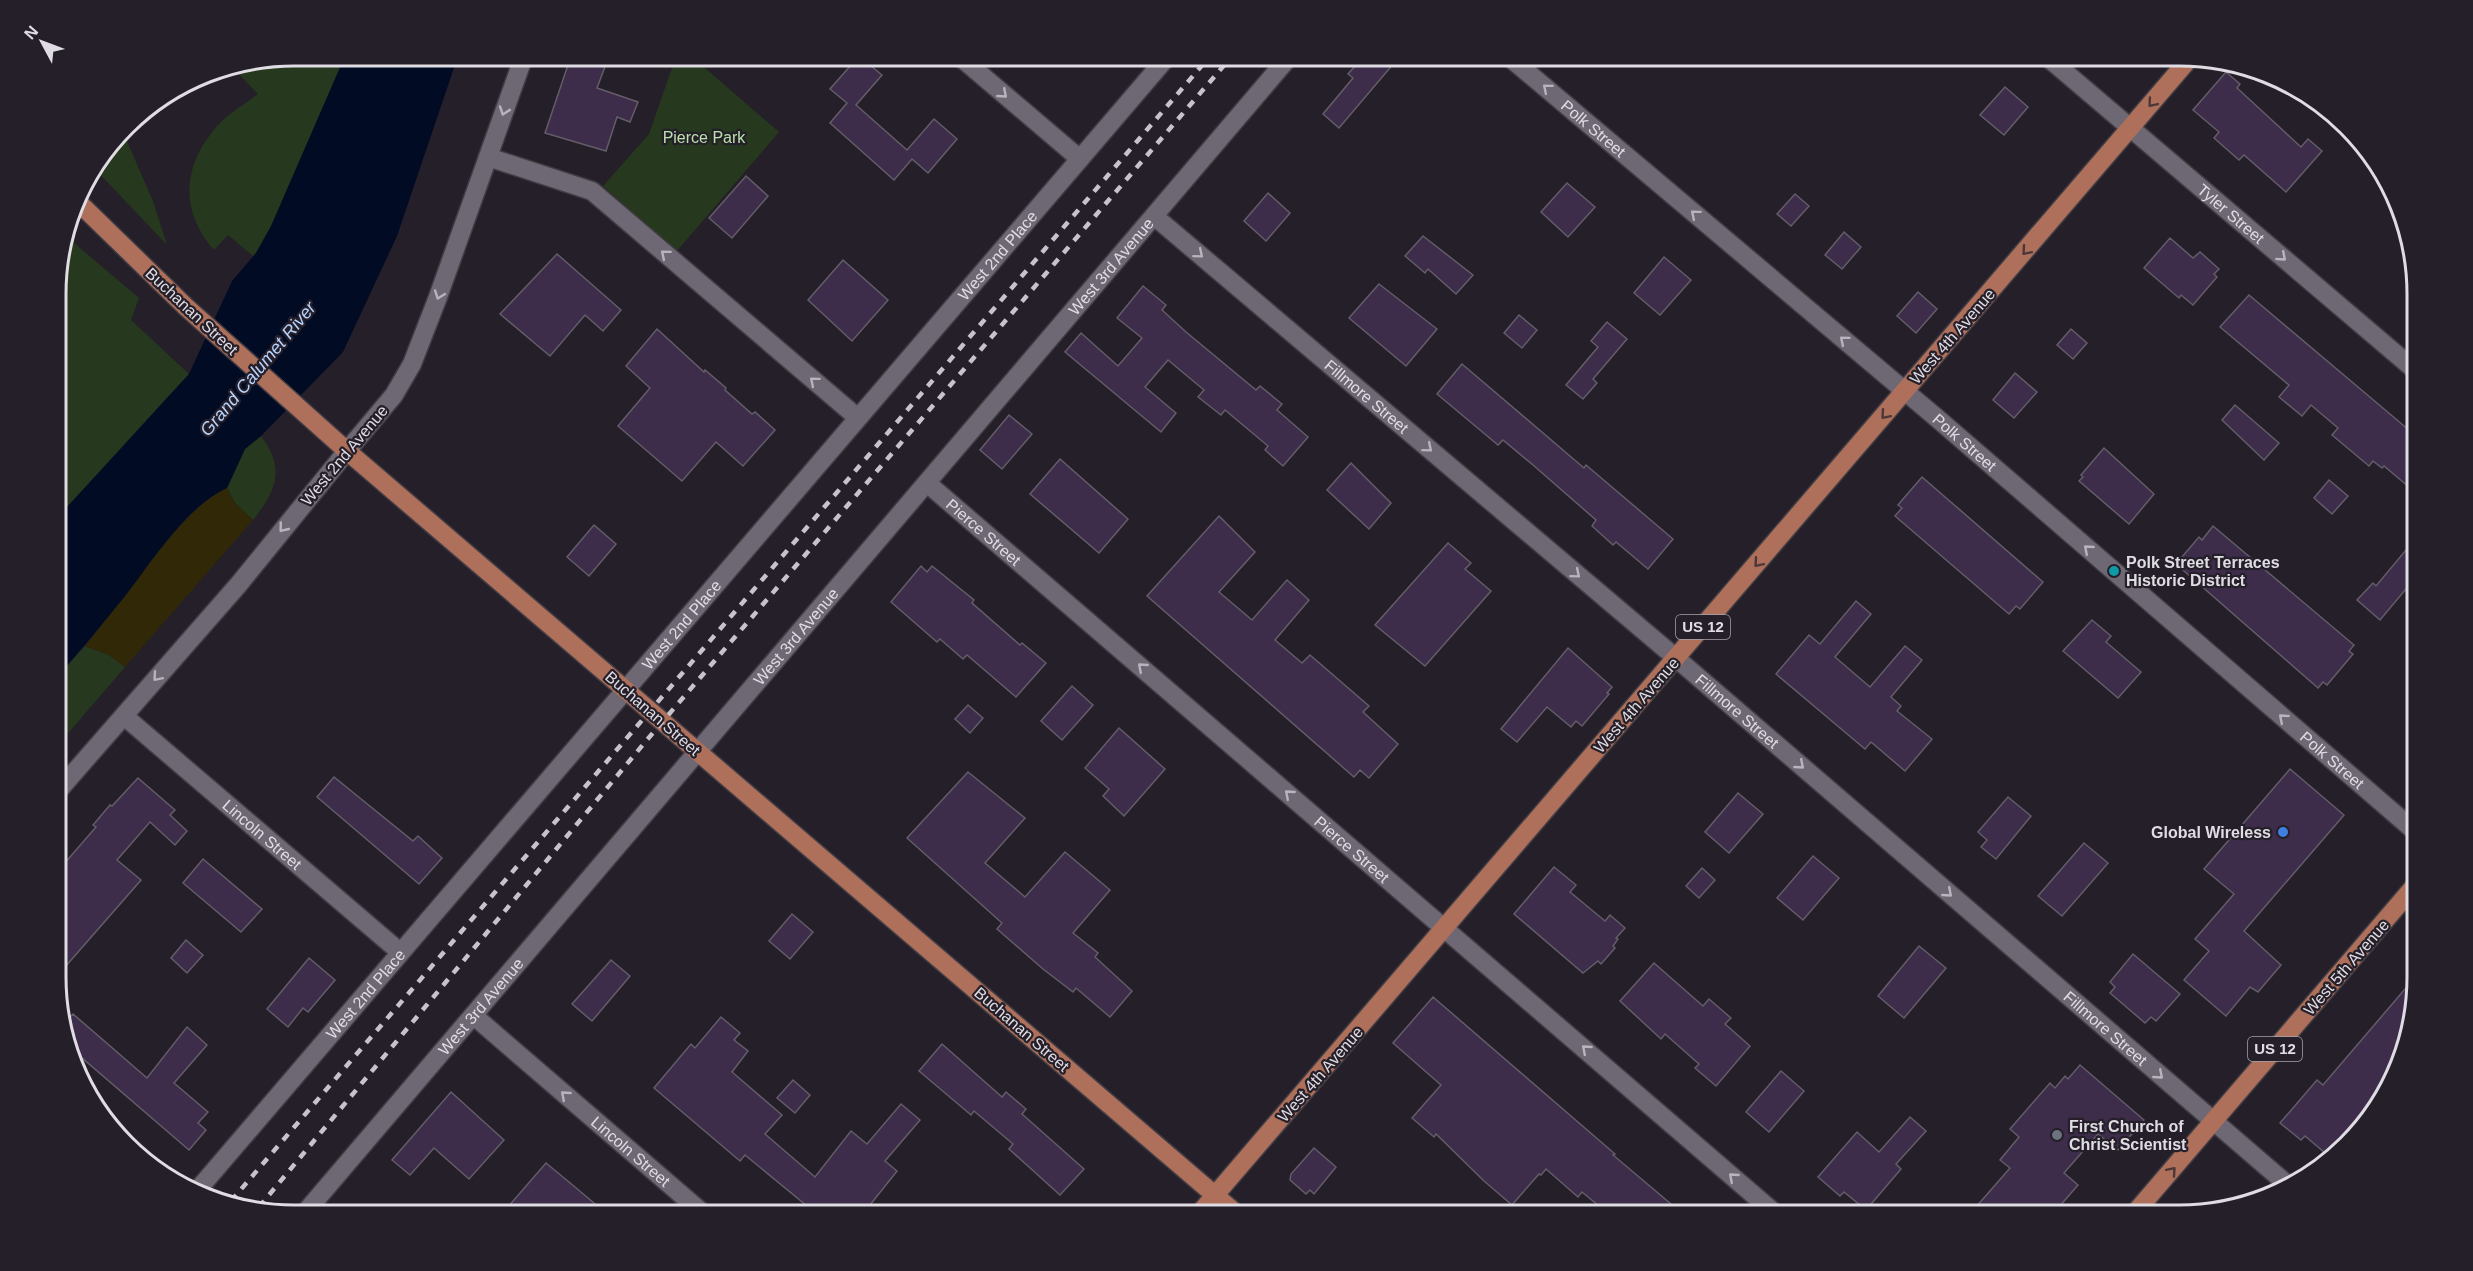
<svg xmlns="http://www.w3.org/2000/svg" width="2473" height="1271" font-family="Arial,sans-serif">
<rect width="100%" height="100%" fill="#241f29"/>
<g fill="#26381e">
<path d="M 294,56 L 345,56 L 271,227 L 256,253 L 253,256 L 228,235 L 214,250 C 179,210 182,165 218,125 C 229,113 245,104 258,94 L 233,68 Z"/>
<polygon points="676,56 691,56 779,132 677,251 603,186 649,134"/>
<polygon points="123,132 153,201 167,245 95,169"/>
<polygon points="67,237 139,298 131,320 189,374 57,518 56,278"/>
<path d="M 261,436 C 286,469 276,491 253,520 L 235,503 L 227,488 L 245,449 Z"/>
<polygon points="85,646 109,655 125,667 57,746 57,677"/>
</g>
<path fill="#312807" d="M 227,488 L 235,503 L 253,520 L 125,667 L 109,655 L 85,646 C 122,604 179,509 227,488 Z"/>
<path fill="#010b24" d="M 345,56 L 458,56 L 397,236 L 343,352 L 261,436 L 245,449 L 227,488 C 187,506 152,561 126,595 C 103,623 81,650 57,677 L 57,518 L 189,374 L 232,281 L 256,253 L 271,226 Z"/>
<g fill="#3d2c4a" stroke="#635d68" stroke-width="1.5">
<polygon points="571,56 609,56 597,88 638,102 630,122 617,117 606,151 545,133"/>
<polygon points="859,56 882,75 856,105 907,150 934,119 957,139 928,173 912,159 894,180 830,123 847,103 830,89"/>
<polygon points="1364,56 1400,56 1339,128 1323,114 1353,78 1348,74"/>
<polygon points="2226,72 2240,84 2237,88 2301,147 2308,139 2322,151 2286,192 2244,155 2239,160 2214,138 2219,132 2193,110"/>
<polygon points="2005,87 2028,107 2004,135 1980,115"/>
<polygon points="746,176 768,196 732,238 709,218"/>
<polygon points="1567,183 1595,207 1568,237 1541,212"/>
<polygon points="1268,193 1290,213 1266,241 1244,221"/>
<polygon points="1795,194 1809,206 1791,226 1777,214"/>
<polygon points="1844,232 1861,247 1842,269 1825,255"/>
<polygon points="1423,236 1473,275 1456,294 1428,269 1425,273 1405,256"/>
<polygon points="2170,238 2193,258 2200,252 2219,269 2214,274 2217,277 2193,305 2181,295 2179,298 2144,268"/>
<polygon points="557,254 621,310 603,331 585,315 550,356 500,314"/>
<polygon points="1664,257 1691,280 1660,315 1634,293"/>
<polygon points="843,260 888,300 852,341 808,300"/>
<polygon points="1379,284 1437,329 1406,366 1349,318"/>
<polygon points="1143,286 1166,305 1162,310 1186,332 1256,390 1260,386 1282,404 1277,410 1308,437 1283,466 1265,450 1268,446 1225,410 1221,415 1198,397 1204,390 1168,360 1145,387 1176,413 1161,432 1065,352 1081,333 1118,366 1142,338 1117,318"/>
<polygon points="1918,292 1937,309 1916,333 1897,316"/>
<polygon points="2249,295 2416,436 2416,493 2384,466 2382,468 2373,461 2369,466 2332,435 2338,428 2311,405 2302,416 2279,397 2289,385 2220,327"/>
<polygon points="1519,315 1537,330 1522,348 1504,333"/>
<polygon points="1607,322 1627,339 1593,379 1597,383 1583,399 1566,385 1598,347 1591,341"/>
<polygon points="657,329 704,372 705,370 726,388 725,390 752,414 755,412 775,430 743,466 716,442 682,481 618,426 650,388 626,366"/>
<polygon points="2071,329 2087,343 2073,359 2057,345"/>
<polygon points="1462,364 1584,468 1586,465 1673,539 1648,569 1616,542 1613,545 1592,526 1596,520 1533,465 1503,440 1498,445 1437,394"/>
<polygon points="2015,373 2037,392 2014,418 1993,400"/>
<polygon points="2235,405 2279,443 2264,460 2222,420"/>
<polygon points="1009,415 1032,434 1002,469 980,450"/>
<polygon points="2104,448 2154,494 2129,524 2079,481 2083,477 2081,475"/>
<polygon points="1060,459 1128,519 1099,553 1030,494"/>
<polygon points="1351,463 1391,503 1369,529 1327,490"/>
<polygon points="1922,477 2043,582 2020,609 2016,606 2009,614 1895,516 1902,508 1898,505"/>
<polygon points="2329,480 2348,496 2332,514 2314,498"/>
<polygon points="1219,516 1255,552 1219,592 1252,620 1287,580 1309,600 1275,640 1302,663 1310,655 1369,706 1363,712 1398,744 1369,778 1360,770 1354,777 1147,596"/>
<polygon points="594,525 616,544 589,576 567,557"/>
<polygon points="2213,526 2354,645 2349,651 2353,654 2327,685 2323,682 2318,688 2176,564 2199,537 2202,540"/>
<polygon points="2416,538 2416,577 2380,620 2357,600 2373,583 2376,586"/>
<polygon points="1448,543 1471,563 1465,569 1491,591 1425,666 1375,625"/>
<polygon points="921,566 927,572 932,566 974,600 972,603 1020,645 1022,643 1046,663 1016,697 967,655 963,659 940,639 937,642 891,602"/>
<polygon points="1856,601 1871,614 1835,657 1870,687 1905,646 1922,660 1891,697 1901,706 1897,711 1932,739 1905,771 1871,742 1865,749 1776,674 1809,635 1820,644"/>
<polygon points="2092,620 2111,636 2106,642 2141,672 2118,698 2063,651"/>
<polygon points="1568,648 1612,687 1607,693 1609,694 1582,726 1576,721 1571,727 1547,707 1517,742 1501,729"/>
<polygon points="1072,686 1093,705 1062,740 1041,721"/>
<polygon points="968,705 983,718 970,733 955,719"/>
<polygon points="1119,728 1165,769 1124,816 1103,796 1109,789 1085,768"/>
<polygon points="2290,769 2344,815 2244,931 2281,965 2258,992 2250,987 2226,1016 2184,980 2209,951 2195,939 2234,894 2204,869"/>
<polygon points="968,772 1025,818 985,863 1025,897 1065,852 1110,890 1073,933 1098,953 1095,957 1132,991 1110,1017 1076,988 1073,992 1043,969 997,929 1002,923 907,838"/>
<polygon points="334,777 413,841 418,836 442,858 419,884 317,797"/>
<polygon points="138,778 175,810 170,815 187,831 175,845 150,822 117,860 141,880 58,975 57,872 96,827 93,825 110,805 112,806"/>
<polygon points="1738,793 1763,814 1729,853 1705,832"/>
<polygon points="2008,797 2031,816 1996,859 1981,847 1987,840 1978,832"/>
<polygon points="2084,843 2108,863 2062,916 2038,896"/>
<polygon points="1813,856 1839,878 1803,920 1777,898"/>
<polygon points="203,859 262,909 241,932 183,883"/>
<polygon points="1554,867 1576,885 1570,892 1605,921 1610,915 1625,928 1616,938 1618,939 1613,946 1615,948 1601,964 1598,961 1583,973 1514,914"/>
<polygon points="1702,868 1715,880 1699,898 1686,886"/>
<polygon points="792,914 813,932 790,959 769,941"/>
<polygon points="186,940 203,955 187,973 171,958"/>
<polygon points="1919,946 1946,968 1904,1018 1878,996"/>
<polygon points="2133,954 2180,994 2156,1021 2151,1017 2145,1023 2110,993 2115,987 2110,982"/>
<polygon points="309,958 335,980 308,1012 303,1008 288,1027 267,1009"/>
<polygon points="611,960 630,976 592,1021 572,1004"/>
<polygon points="1654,963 1703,1006 1709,999 1731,1018 1725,1024 1750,1046 1716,1086 1695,1068 1699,1064 1665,1034 1661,1039 1620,1001"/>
<polygon points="2417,975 2393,1082 2359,1134 2331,1158 2305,1136 2301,1140 2280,1123 2317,1080 2323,1085"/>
<polygon points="1433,997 1615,1154 1613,1155 1684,1215 1610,1215 1582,1192 1578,1197 1546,1169 1541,1175 1539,1174 1512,1205 1484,1181 1436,1134 1434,1137 1412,1118 1441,1085 1393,1043"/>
<polygon points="73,1014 147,1078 187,1027 207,1045 174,1083 208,1112 198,1123 206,1130 189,1150 67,1045 62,1026"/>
<polygon points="721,1017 740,1033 734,1040 748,1051 732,1072 782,1115 765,1134 815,1177 851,1131 867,1144 901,1104 920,1120 885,1161 897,1171 862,1215 818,1215 745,1155 740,1161 654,1088 691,1044 695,1048"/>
<polygon points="942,1044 1002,1097 1006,1092 1026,1109 1022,1114 1084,1169 1060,1195 1009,1149 1013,1144 974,1111 971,1115 919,1071"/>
<polygon points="2080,1065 2144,1120 2118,1150 2098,1134 2064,1173 2078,1185 2052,1215 1969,1215 2010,1168 2000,1160 2019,1137 2010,1129 2050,1083 2055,1088 2065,1076 2068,1079"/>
<polygon points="1781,1071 1804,1091 1769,1132 1746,1112"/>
<polygon points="793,1080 810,1095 795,1113 777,1098"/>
<polygon points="451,1092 504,1140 469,1179 434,1148 410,1175 392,1160"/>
<polygon points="1910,1117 1926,1131 1896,1164 1901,1169 1866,1210 1844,1192 1840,1196 1818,1177 1857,1132 1879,1152"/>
<polygon points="1314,1148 1336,1167 1314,1194 1310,1190 1306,1194 1290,1180 1291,1174"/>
<polygon points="546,1163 575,1187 608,1215 501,1215"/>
</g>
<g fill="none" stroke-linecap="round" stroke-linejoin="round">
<defs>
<g id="street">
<polyline points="959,56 1080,159"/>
<path id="s1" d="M 1508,56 L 1938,419 L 2417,833"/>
<path id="s2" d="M 2046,56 L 2416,371"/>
<polyline points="488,157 592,191 858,418"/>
<path id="s3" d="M 1154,216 L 1676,658 L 2289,1186"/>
<polyline points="347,451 394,395 412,364 438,297 524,56"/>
<path id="s4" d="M 927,483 L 1777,1215"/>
<path id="s5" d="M 124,716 L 400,952"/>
<path id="s6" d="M 474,1016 L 705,1215"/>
<path id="s7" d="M 195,1193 L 1168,56"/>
<path id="s8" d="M 303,1215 L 1290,56"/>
</g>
<polyline id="secondary" points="57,792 239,584 347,451"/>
<g id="primary">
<polyline points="77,201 186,307 347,451 1238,1215"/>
<polyline points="1198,1215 2190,58"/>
<polyline points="2133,1215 2417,883"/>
</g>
</defs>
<use href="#street" stroke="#403c43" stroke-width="21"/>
<use href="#secondary" stroke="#403c43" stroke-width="21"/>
<use href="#primary" stroke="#403c43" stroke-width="21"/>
<use href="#street" stroke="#6e6874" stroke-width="18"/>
<use href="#secondary" stroke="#6e6874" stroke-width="18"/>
<use href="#primary" stroke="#ae705a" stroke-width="18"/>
<g stroke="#c7c3ca" stroke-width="4.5" stroke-dasharray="8 8" stroke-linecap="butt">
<polyline points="231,1201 1210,56"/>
<polyline points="259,1207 646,741 1232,56"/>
</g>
</g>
<defs><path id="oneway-chevron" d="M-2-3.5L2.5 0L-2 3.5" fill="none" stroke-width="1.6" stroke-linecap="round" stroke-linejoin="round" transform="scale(1.5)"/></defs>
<g stroke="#b8b3bc">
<use href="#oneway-chevron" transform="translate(1547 88) rotate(-140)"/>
<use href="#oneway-chevron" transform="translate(1003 94) rotate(41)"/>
<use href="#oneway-chevron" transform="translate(504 111) rotate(109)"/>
<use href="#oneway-chevron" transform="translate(1695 214) rotate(-140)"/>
<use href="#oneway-chevron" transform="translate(665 254) rotate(-140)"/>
<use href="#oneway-chevron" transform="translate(1199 254) rotate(40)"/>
<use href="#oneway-chevron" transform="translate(2282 257) rotate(41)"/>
<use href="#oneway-chevron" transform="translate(439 295) rotate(110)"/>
<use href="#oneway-chevron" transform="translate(1844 340) rotate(-140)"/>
<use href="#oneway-chevron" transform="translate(814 381) rotate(-140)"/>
<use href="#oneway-chevron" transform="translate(1428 448) rotate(40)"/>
<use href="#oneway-chevron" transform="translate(283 528) rotate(129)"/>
<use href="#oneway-chevron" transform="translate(2088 549) rotate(-139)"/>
<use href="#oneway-chevron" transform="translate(1576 574) rotate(40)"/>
<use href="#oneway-chevron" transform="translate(1142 667) rotate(-139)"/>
<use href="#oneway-chevron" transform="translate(157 677) rotate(131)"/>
<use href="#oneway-chevron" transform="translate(2283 718) rotate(-139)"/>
<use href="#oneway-chevron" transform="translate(1800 765) rotate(41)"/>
<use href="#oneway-chevron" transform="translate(1289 794) rotate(-139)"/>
<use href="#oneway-chevron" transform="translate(1948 893) rotate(41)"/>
<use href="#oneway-chevron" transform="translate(1586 1049) rotate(-139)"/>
<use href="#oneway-chevron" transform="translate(2159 1075) rotate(41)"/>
<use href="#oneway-chevron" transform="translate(565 1095) rotate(-139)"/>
<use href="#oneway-chevron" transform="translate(1733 1177) rotate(-139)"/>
</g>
<g stroke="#4d3738">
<use href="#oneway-chevron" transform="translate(2152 103) rotate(130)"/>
<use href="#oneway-chevron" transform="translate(2026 251) rotate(131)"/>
<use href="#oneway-chevron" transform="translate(1885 415) rotate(131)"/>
<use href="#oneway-chevron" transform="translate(1758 563) rotate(131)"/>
<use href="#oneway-chevron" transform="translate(2172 1171) rotate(-49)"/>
</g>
<circle fill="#0f9aa8" stroke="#241f29" stroke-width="2" cx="2114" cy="571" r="6"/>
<circle fill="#3f7fe0" stroke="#241f29" stroke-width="2" cx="2283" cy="832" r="6"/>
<circle fill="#6b7280" stroke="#241f29" stroke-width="2" cx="2057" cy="1135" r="6"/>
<g text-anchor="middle" stroke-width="4.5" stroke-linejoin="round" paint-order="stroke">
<g fill="#241f29" stroke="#a8a3ab" stroke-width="1.5">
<rect x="1676" y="615" width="54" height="24" rx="4.5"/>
<rect x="2248" y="1037" width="54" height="24" rx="4.5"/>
</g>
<g font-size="15" font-weight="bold" fill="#e0dce3">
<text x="1703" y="632">US 12</text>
<text x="2275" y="1054">US 12</text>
</g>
<g font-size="16" fill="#e0dce3" stroke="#241f29">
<text dy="6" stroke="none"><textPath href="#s1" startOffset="112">Polk Street</textPath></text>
<text dy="6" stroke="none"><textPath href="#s2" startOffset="243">Tyler Street</textPath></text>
<text dy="6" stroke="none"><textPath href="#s7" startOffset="1234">West 2nd Place</textPath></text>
<text dy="6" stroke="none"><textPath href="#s8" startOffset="1246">West 3rd Avenue</textPath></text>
<text transform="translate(192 311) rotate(43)" y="6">Buchanan Street</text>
<text transform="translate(1952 336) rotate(-49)" y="6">West 4th Avenue</text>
<text dy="6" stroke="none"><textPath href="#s3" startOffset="279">Fillmore Street</textPath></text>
<text dy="6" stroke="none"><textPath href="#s1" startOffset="598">Polk Street</textPath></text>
<text transform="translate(344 455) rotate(-50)" y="6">West 2nd Avenue</text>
<text dy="6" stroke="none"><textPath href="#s4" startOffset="75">Pierce Street</textPath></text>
<text dy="6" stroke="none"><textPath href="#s7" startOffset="748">West 2nd Place</textPath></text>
<text dy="6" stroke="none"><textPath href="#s8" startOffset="760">West 3rd Avenue</textPath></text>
<text transform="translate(1636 705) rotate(-49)" y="6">West 4th Avenue</text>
<text dy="6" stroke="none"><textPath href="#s3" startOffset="765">Fillmore Street</textPath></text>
<text transform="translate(653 713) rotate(41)" y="6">Buchanan Street</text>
<text dy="6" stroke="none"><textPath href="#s1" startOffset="1084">Polk Street</textPath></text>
<text dy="6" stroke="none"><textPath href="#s5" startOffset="182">Lincoln Street</textPath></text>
<text dy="6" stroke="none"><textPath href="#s4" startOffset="561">Pierce Street</textPath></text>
<text transform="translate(2346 967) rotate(-49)" y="6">West 5th Avenue</text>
<text dy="6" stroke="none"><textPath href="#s7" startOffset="262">West 2nd Place</textPath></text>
<text dy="6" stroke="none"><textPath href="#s8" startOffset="274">West 3rd Avenue</textPath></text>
<text dy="6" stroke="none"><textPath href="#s3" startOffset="1251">Fillmore Street</textPath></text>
<text transform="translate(1022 1029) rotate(41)" y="6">Buchanan Street</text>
<text transform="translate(1320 1074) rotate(-49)" y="6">West 4th Avenue</text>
<text dy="6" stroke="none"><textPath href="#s6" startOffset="207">Lincoln Street</textPath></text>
</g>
<g font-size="16" fill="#b9e1aa" stroke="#241f29">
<text x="704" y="143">Pierce Park</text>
</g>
<g font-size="16" font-weight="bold" fill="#e0dce3" stroke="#241f29" text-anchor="start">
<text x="2126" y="568">Polk Street Terraces<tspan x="2126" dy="18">Historic District</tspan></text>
<text x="2271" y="838" text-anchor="end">Global Wireless</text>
<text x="2069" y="1132">First Church of<tspan x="2069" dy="18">Christ Scientist</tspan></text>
</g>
<g font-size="18" font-style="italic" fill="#b6d2fe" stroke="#241f29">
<text transform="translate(258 369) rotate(-50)" y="6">Grand Calumet River</text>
</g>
</g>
<path d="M0 0H2473V1271H0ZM294 66H2179A228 228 0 0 1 2407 294V977A228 228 0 0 1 2179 1205H294A228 228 0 0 1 66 977V294A228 228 0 0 1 294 66Z" fill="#241f29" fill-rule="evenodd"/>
<path fill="none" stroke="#e0dce3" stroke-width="3" d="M294 66H2179A228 228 0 0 1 2407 294V977A228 228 0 0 1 2179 1205H294A228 228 0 0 1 66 977V294A228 228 0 0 1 294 66Z"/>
<g transform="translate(42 42) rotate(311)" stroke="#241f29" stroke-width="4.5" paint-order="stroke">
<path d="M0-4.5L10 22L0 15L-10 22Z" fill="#e0dce3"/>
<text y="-9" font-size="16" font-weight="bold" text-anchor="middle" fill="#e0dce3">N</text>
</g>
</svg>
